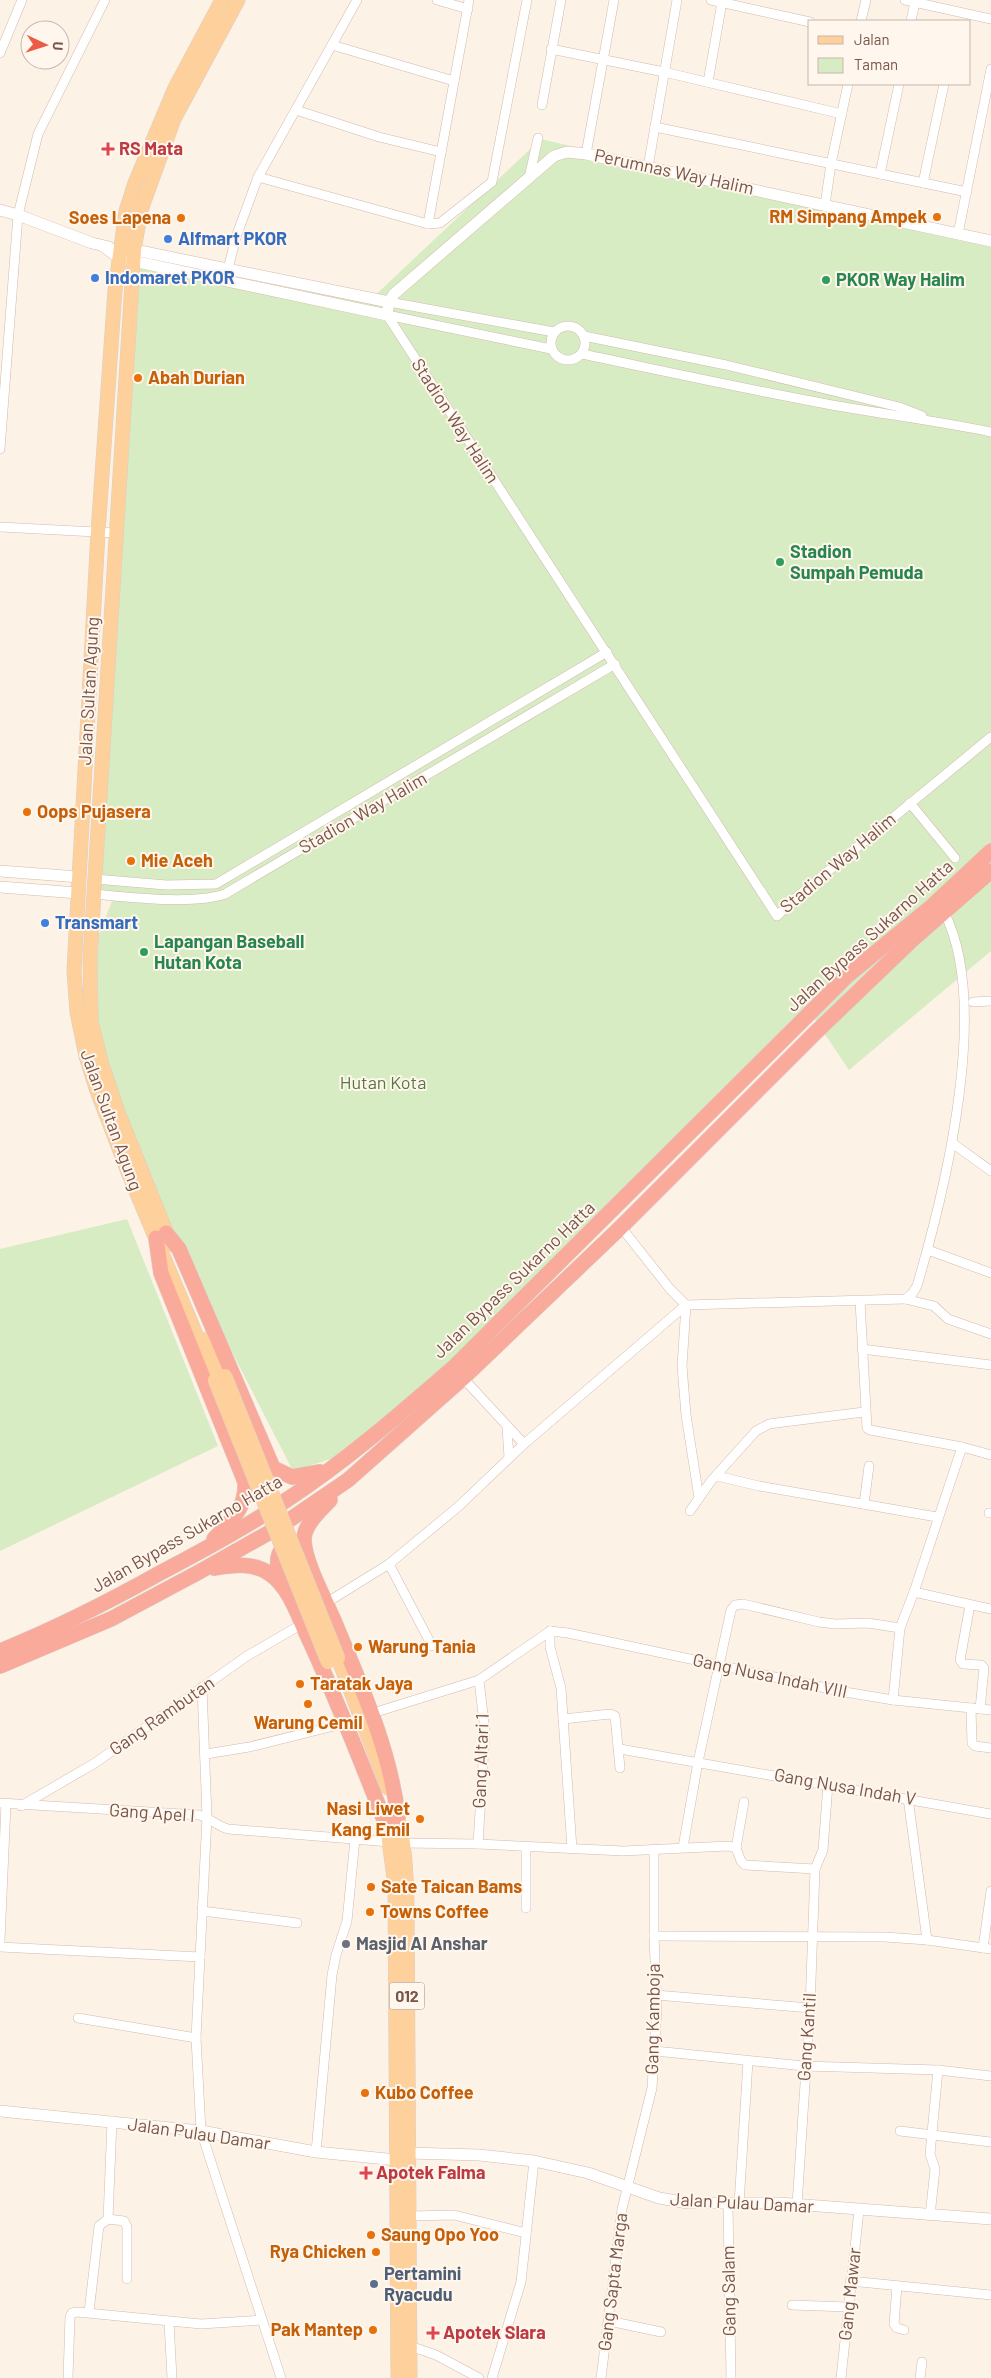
<svg xmlns="http://www.w3.org/2000/svg" width="991" height="2378" font-family="Barlow,sans-serif">
<rect width="100%" height="100%" fill="#fdf2e6"/>
<g fill="#d8ecc3">
<polygon points="541,139 790,198 991,239 991,951 849,1070 812,1015 406,1410 337,1457 293,1471 170,1231 92,1022 90,958 115,893 95,893 134,256 227,277 368,302"/>
<polygon points="127,1219 218,1446 0,1551 0,1249"/>
</g>
<g fill="none" stroke-linecap="round" stroke-linejoin="round">
<defs>
<g id="street">
<polyline points="437,0 468,9"/>
<polyline points="711,0 810,22"/>
<polyline points="905,0 991,19"/>
<polyline points="861,21 866,0"/>
<polyline points="911,21 915,2"/>
<polyline points="332,45 454,81"/>
<polyline points="551,49 664,72 842,114"/>
<polyline points="0,53 22,0"/>
<polyline points="708,82 722,2"/>
<polyline points="542,105 561,0"/>
<polyline points="296,110 379,137 441,152"/>
<polyline points="655,127 967,192"/>
<polyline points="586,154 614,0"/>
<polyline points="648,167 677,0"/>
<polyline points="880,174 899,84"/>
<polyline points="258,177 428,224 440,223 492,182 527,0"/>
<polyline points="529,178 538,138"/>
<polyline points="923,183 944,84"/>
<polyline points="825,205 831,164 848,84"/>
<polyline points="428,224 469,0"/>
<polyline points="958,234 991,69"/>
<polyline points="228,269 236,237 258,177 357,0"/>
<polyline points="389,302 554,332"/>
<polyline points="387,315 777,916 793,900 991,737"/>
<polyline points="387,315 551,349"/>
<circle cx="568" cy="343" r="17"/>
<polyline points="584,336 726,365 899,407 922,416"/>
<path d="M 582,354 C 659,370 737,387 816,402 C 874,413 933,420 991,432"/>
<polyline points="0,449 18,215 38,134 105,0"/>
<polyline points="0,527 115,533"/>
<polyline points="910,803 955,858"/>
<polyline points="95,879 166,885 216,884 607,652"/>
<path d="M 94,894 C 128,897 194,905 225,894 L 615,664"/>
<polyline points="973,1002 991,1001"/>
<polyline points="955,1145 991,1171"/>
<polyline points="621,1227 670,1289 686,1305 682,1366 686,1415 699,1498"/>
<polyline points="928,1250 991,1273"/>
<polyline points="905,1299 934,1306 948,1319 991,1334"/>
<polyline points="860,1301 867,1428 870,1430 962,1447 991,1455"/>
<polyline points="862,1349 991,1365"/>
<polyline points="463,1378 524,1444"/>
<polyline points="507,1427 509,1458"/>
<polyline points="717,1476 759,1486 937,1517"/>
<polyline points="864,1504 869,1466"/>
<polyline points="690,1511 711,1481 756,1431 769,1424 784,1422 864,1412"/>
<polyline points="989,1513 991,1513"/>
<polyline points="389,1564 432,1646"/>
<polyline points="914,1592 991,1609"/>
<path d="M 326,1603 L 389,1564 L 459,1506 L 524,1444 L 686,1305 L 905,1299 L 912,1294 L 917,1286 C 946,1187 991,1003 944,912"/>
<polyline points="970,1605 960,1660 963,1664 981,1665 984,1668 980,1709"/>
<polyline points="550,1631 568,1633 845,1692 893,1700 991,1710"/>
<polyline points="550,1631 550,1647 561,1688 572,1849"/>
<polyline points="202,1687 207,1817 196,2038 201,2131 281,2378"/>
<polyline points="893,1700 900,1628 914,1592 962,1447"/>
<polyline points="971,1708 972,1743 975,1746 991,1748"/>
<polyline points="373,1713 479,1680 550,1631"/>
<polyline points="563,1719 610,1714 615,1716 620,1768"/>
<polyline points="620,1749 991,1814"/>
<polyline points="206,1754 249,1747 346,1723"/>
<polyline points="908,1798 927,1940"/>
<path d="M 0,1803 L 199,1815 C 210,1818 217,1826 228,1829 L 390,1842"/>
<polyline points="21,1806 95,1763 247,1656 302,1624"/>
<polyline points="403,1843 478,1844 623,1851 728,1846 736,1848 741,1861 745,1865 815,1869"/>
<polyline points="478,1844 485,1731 479,1680"/>
<polyline points="683,1847 698,1762 731,1610 735,1605 743,1604 819,1622 835,1624 868,1623 900,1628"/>
<polyline points="736,1848 744,1802"/>
<polyline points="526,1908 526,1846"/>
<polyline points="202,1911 297,1923"/>
<polyline points="654,1936 885,1937 927,1940 991,1949"/>
<polyline points="0,1941 6,1804"/>
<polyline points="0,1947 200,1957"/>
<polyline points="983,1948 991,1891"/>
<polyline points="656,1995 810,2008"/>
<polyline points="78,2018 196,2038"/>
<polyline points="655,2051 804,2066 938,2070 991,2076"/>
<polyline points="900,2131 991,2142"/>
<polyline points="316,2152 332,1975 336,1955 347,1921 355,1839"/>
<polyline points="739,2204 748,2061"/>
<polyline points="728,2205 731,2378"/>
<polyline points="797,2205 810,2008 815,1869 823,1850 828,1784"/>
<polyline points="409,2216 454,2215 526,2233"/>
<polyline points="930,2216 935,2169 930,2154 938,2070"/>
<polyline points="108,2219 112,2121"/>
<polyline points="850,2281 991,2295"/>
<polyline points="897,2286 894,2324 897,2328 904,2330"/>
<polyline points="792,2305 848,2307"/>
<polyline points="89,2312 99,2226 108,2219 124,2221 127,2227 127,2279"/>
<polyline points="609,2321 661,2332"/>
<polyline points="169,2322 172,2378"/>
<polyline points="410,2346 436,2355 479,2378"/>
<polyline points="68,2378 70,2317 72,2313 77,2312 201,2324 262,2320"/>
<polyline points="492,2378 521,2282 534,2161"/>
<polyline points="601,2378 622,2209 652,2088 657,2009 654,1936 654,1849"/>
<polyline points="841,2378 859,2210"/>
<polyline points="920,2378 922,2362"/>
</g>
<g id="secondary">
<polyline points="0,210 18,215 92,243 109,247"/>
<polyline points="103,246 119,258 387,315 389,302 394,294 554,156 567,152 586,154 991,241"/>
<polyline points="125,248 389,302"/>
<polyline points="0,871 79,877"/>
<polyline points="0,887 78,893"/>
<polyline points="0,2111 201,2131 316,2152 397,2160"/>
<polyline points="408,2153 479,2155 534,2161 588,2173 659,2198 688,2203 779,2203 991,2219"/>
</g>
<g id="primary">
<polyline points="171,1244 118,1112 102,1065 91,1021 90,958 134,250 141,210 174,119 238,0"/>
<polyline points="209,1338 225,1376"/>
<polyline points="215,1380 128,1172 96,1088 86,1056 77,1012 74,971 98,532 115,290 126,211 135,183 175,88 222,0"/>
<polyline points="338,1658 388,1788"/>
<path d="M 395,1808 C 405,1839 406,1870 407,1903 L 410,2378"/>
<polyline points="386,1819 395,1885 398,2378"/>
</g>
<g id="highway">
<polyline points="166,1233 179,1249 273,1468 292,1477 320,1472"/>
<path d="M 156,1238 L 161,1273 L 245,1482 C 247,1507 231,1521 214,1539"/>
<path d="M 330,1500 C 320,1511 303,1525 304,1541 C 305,1563 326,1601 335,1623 C 361,1686 390,1749 398,1817"/>
<path d="M 214,1568 C 232,1565 254,1562 270,1574 C 289,1587 298,1615 307,1635 C 337,1699 362,1764 388,1830"/>
<path d="M 285,1586 C 280,1572 272,1559 284,1547 L 293,1544"/>
<path d="M 0,1651 C 55,1629 108,1602 160,1573 C 202,1551 245,1528 285,1501 C 345,1462 400,1414 454,1367 L 847,976 L 931,907 L 991,851"/>
<polyline points="0,1666 111,1619 199,1572 279,1527 348,1480 463,1378 621,1227 814,1034 913,939 991,871"/>
</g>
</defs>
<use href="#street" stroke="#d2baae" stroke-width="10"/>
<use href="#secondary" stroke="#d5baab" stroke-width="12"/>
<use href="#primary" stroke="#d9cfcc" stroke-width="15"/>
<use href="#highway" stroke="#d9cfcc" stroke-width="16"/>
<use href="#street" stroke="#fff" stroke-width="9"/>
<use href="#secondary" stroke="#fff" stroke-width="11"/>
<use href="#primary" stroke="#fed09c" stroke-width="14"/>
<use href="#highway" stroke="#faaa9a" stroke-width="15"/>
<defs>
<g id="primary-bridge">
<polyline points="225,1376 338,1658"/>
<polyline points="215,1380 328,1662"/>
</g>
</defs>
<use href="#primary-bridge" stroke="#d9cfcc" stroke-width="15" stroke-linecap="butt"/>
<use href="#primary-bridge" stroke="#fed09c" stroke-width="14"/>
</g>
<g fill="#e0444e" stroke="#fff6ed" stroke-width="2">
<path d="M105.5 141.5h5v5h5v5h-5v5h-5v-5h-5v-5h5z"/>
<path d="M363.5 2165.5h5v5h5v5h-5v5h-5v-5h-5v-5h5z"/>
<path d="M430.5 2325.5h5v5h5v5h-5v5h-5v-5h-5v-5h5z"/>
</g>
<g fill="#e8710a" stroke="#fff6ed" stroke-width="2">
<circle cx="937" cy="217" r="5"/>
<circle cx="181" cy="218" r="5"/>
<circle cx="138" cy="378" r="5"/>
<circle cx="27" cy="812" r="5"/>
<circle cx="131" cy="861" r="5"/>
<circle cx="358" cy="1647" r="5"/>
<circle cx="300" cy="1684" r="5"/>
<circle cx="308" cy="1704" r="5"/>
<circle cx="420" cy="1819" r="5"/>
<circle cx="371" cy="1887" r="5"/>
<circle cx="370" cy="1912" r="5"/>
<circle cx="365" cy="2093" r="5"/>
<circle cx="371" cy="2235" r="5"/>
<circle cx="376" cy="2252" r="5"/>
<circle cx="373" cy="2330" r="5"/>
</g>
<g fill="#3f7fe0" stroke="#fff6ed" stroke-width="2">
<circle cx="168" cy="239" r="5"/>
<circle cx="95" cy="278" r="5"/>
<circle cx="45" cy="923" r="5"/>
</g>
<g fill="#2e9e5b" stroke="#fff6ed" stroke-width="2">
<circle cx="826" cy="280" r="5"/>
<circle cx="780" cy="562" r="5"/>
<circle cx="144" cy="952" r="5"/>
</g>
<circle fill="#6b7280" stroke="#fff6ed" stroke-width="2" cx="346" cy="1944" r="5"/>
<circle fill="#5c6f8a" stroke="#fff6ed" stroke-width="2" cx="374" cy="2284" r="5"/>
<g text-anchor="middle" stroke-width="4" stroke-linejoin="round" paint-order="stroke">
<rect fill="#fff6ed" stroke="#a0857a" stroke-width="1" x="389.5" y="1982.5" width="35" height="27" rx="4"/>
<g font-size="16" font-weight="bold" fill="#785549">
<text x="407" y="2002">012</text>
</g>
<g font-size="18" font-weight="bold" fill="#be3a42" stroke="#fff6ed" text-anchor="start">
<text x="119" y="155">RS Mata</text>
<text x="376" y="2179">Apotek Falma</text>
<text x="443" y="2339">Apotek Slara</text>
</g>
<g font-size="18" fill="#785549" stroke="#fff6ed">
<text transform="translate(674 172) rotate(12)" y="6">Perumnas Way Halim</text>
<text transform="translate(455 421) rotate(57)" y="6">Stadion Way Halim</text>
<text transform="translate(89 691) rotate(-87)" y="6">Jalan Sultan Agung</text>
<text transform="translate(363 813) rotate(-30)" y="6">Stadion Way Halim</text>
<text transform="translate(838 863) rotate(-40)" y="6">Stadion Way Halim</text>
<text transform="translate(870 936) rotate(-42)" y="6">Jalan Bypass Sukarno Hatta</text>
<text transform="translate(111 1120) rotate(70)" y="6">Jalan Sultan Agung</text>
<text transform="translate(514 1280) rotate(-44)" y="6">Jalan Bypass Sukarno Hatta</text>
<text transform="translate(187 1534) rotate(-30)" y="6">Jalan Bypass Sukarno Hatta</text>
<text transform="translate(770 1676) rotate(12)" y="6">Gang Nusa Indah VIII</text>
<text transform="translate(162 1716) rotate(-35)" y="6">Gang Rambutan</text>
<text transform="translate(481 1761) rotate(-88)" y="6">Gang Altari 1</text>
<text transform="translate(845 1787) rotate(10)" y="6">Gang Nusa Indah V</text>
<text transform="translate(152 1813) rotate(4)" y="6">Gang Apel I</text>
<text transform="translate(653 2019) rotate(-89)" y="6">Gang Kamboja</text>
<text transform="translate(807 2037) rotate(-86)" y="6">Gang Kantil</text>
<text transform="translate(199 2134) rotate(8)" y="6">Jalan Pulau Damar</text>
<text transform="translate(742 2203) rotate(3)" y="6">Jalan Pulau Damar</text>
<text transform="translate(613 2282) rotate(-83)" y="6">Gang Sapta Marga</text>
<text transform="translate(729 2291) rotate(-91)" y="6">Gang Salam</text>
<text transform="translate(850 2294) rotate(-84)" y="6">Gang Mawar</text>
</g>
<g font-size="18" font-weight="bold" fill="#c56008" stroke="#fff6ed" text-anchor="start">
<text x="927" y="223" text-anchor="end">RM Simpang Ampek</text>
<text x="171" y="224" text-anchor="end">Soes Lapena</text>
<text x="148" y="384">Abah Durian</text>
<text x="37" y="818">Oops Pujasera</text>
<text x="141" y="867">Mie Aceh</text>
<text x="368" y="1653">Warung Tania</text>
<text x="310" y="1690">Taratak Jaya</text>
<text x="308" y="1729" text-anchor="middle">Warung Cemil</text>
<text x="410" y="1815" text-anchor="end">Nasi Liwet<tspan x="410" dy="21">Kang Emil</tspan></text>
<text x="381" y="1893">Sate Taican Bams</text>
<text x="380" y="1918">Towns Coffee</text>
<text x="375" y="2099">Kubo Coffee</text>
<text x="381" y="2241">Saung Opo Yoo</text>
<text x="366" y="2258" text-anchor="end">Rya Chicken</text>
<text x="363" y="2336" text-anchor="end">Pak Mantep</text>
</g>
<g font-size="18" font-weight="bold" fill="#366cbe" stroke="#fff6ed" text-anchor="start">
<text x="178" y="245">Alfmart PKOR</text>
<text x="105" y="284">Indomaret PKOR</text>
<text x="55" y="929">Transmart</text>
</g>
<g font-size="18" font-weight="bold" fill="#27864d" stroke="#fff6ed" text-anchor="start">
<text x="836" y="286">PKOR Way Halim</text>
<text x="790" y="558">Stadion<tspan x="790" dy="21">Sumpah Pemuda</tspan></text>
<text x="154" y="948">Lapangan Baseball<tspan x="154" dy="21">Hutan Kota</tspan></text>
</g>
<g font-size="18" fill="#55793e" stroke="#fff6ed">
<text x="383" y="1089">Hutan Kota</text>
</g>
<g font-size="18" font-weight="bold" fill="#5b616d" stroke="#fff6ed" text-anchor="start">
<text x="356" y="1950">Masjid Al Anshar</text>
</g>
<g font-size="18" font-weight="bold" fill="#4e5e75" stroke="#fff6ed" text-anchor="start">
<text x="384" y="2280">Pertamini<tspan x="384" dy="21">Ryacudu</tspan></text>
</g>
</g>
<rect x="808" y="20" width="162" height="65" fill="#fff6ed" stroke="#c9b6ab"/>
<rect x="818" y="36" width="25" height="8" fill="#fed09c" stroke="#c9b6ab"/>
<text x="854" y="45" font-size="15" fill="#785549">Jalan</text>
<rect x="818" y="58" width="25" height="15" fill="#d8ecc3" stroke="#c9b6ab"/>
<text x="854" y="70" font-size="15" fill="#785549">Taman</text>
<g transform="translate(45 45) rotate(94)"><circle r="24" fill="#fff6ed" stroke="#c9b6ab"/>
<path d="M0-4L9 19L0 12L-9 19Z" fill="#ec5b46"/>
<text y="-8" font-size="14" font-weight="bold" text-anchor="middle" fill="#785549">U</text>
</g>
</svg>
